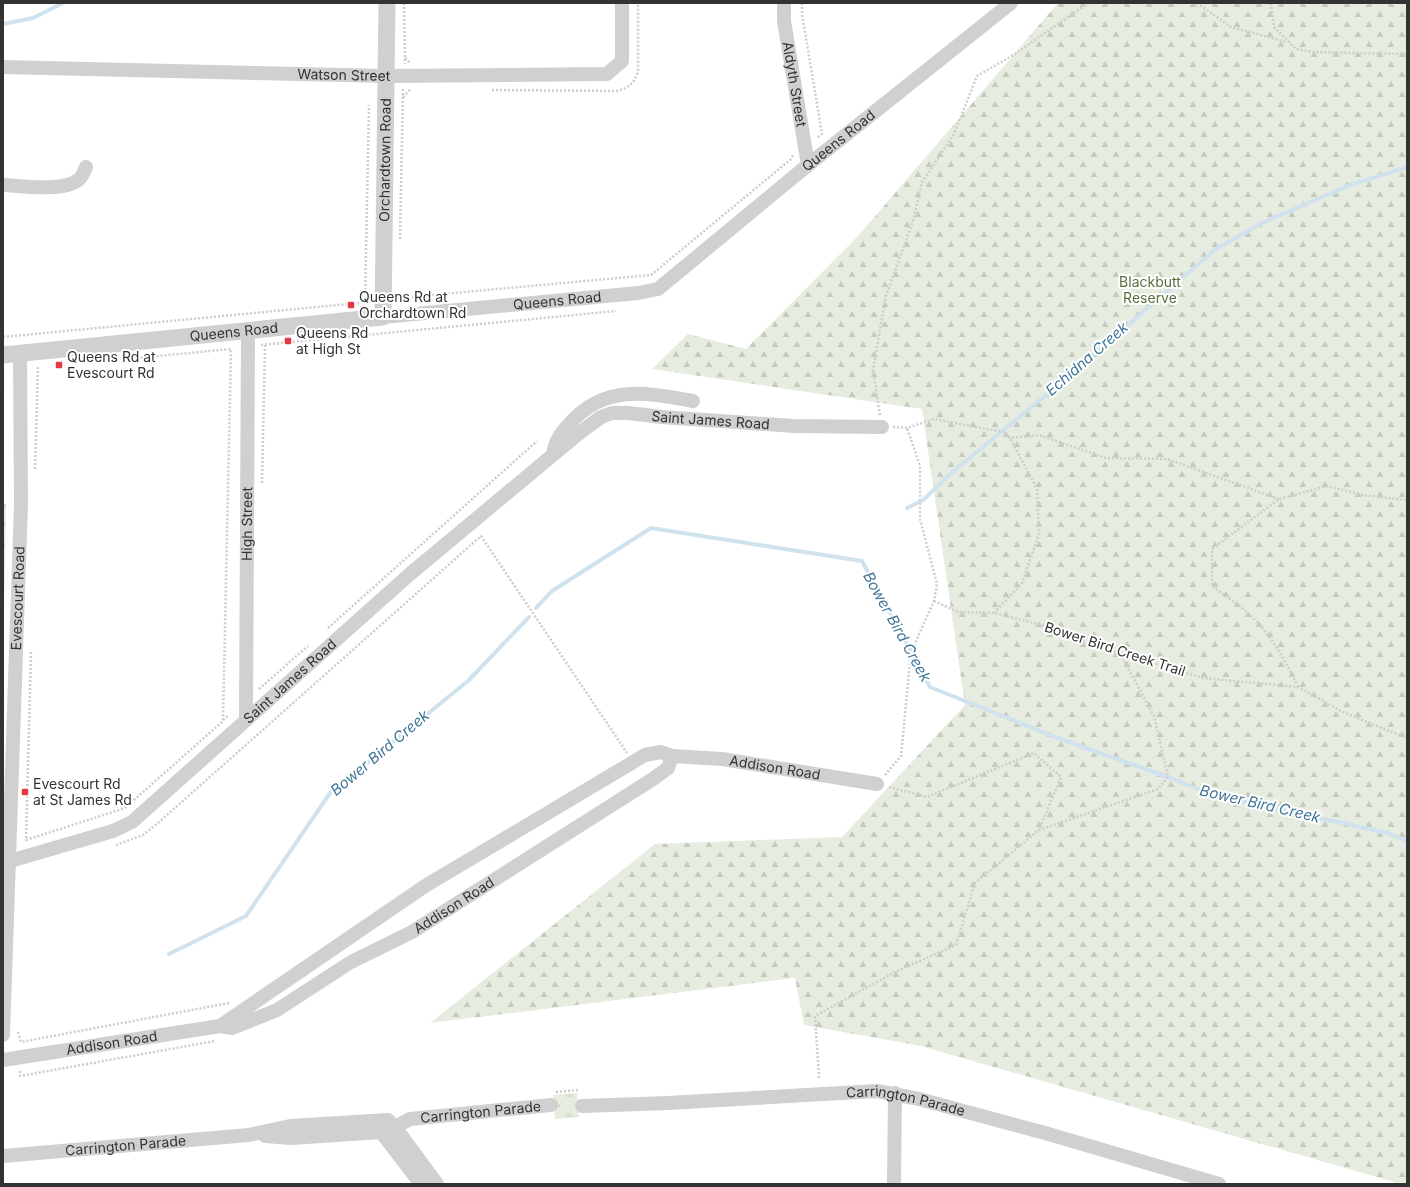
<svg xmlns="http://www.w3.org/2000/svg" width="1410" height="1187" font-family="Inter,sans-serif">
<defs>
<pattern id="grass-tufts" width="24" height="20" patternUnits="userSpaceOnUse"><rect width="24" height="20" fill="#e6ecdf"/><path d="M3 7l-1-3M5 7V3M7 7l1-3M15 17l-1-3M17 17v-4M19 17l1-3" fill="none" stroke="#c6cbc0"/></pattern>
<pattern id="forest-firs" width="22" height="20" patternUnits="userSpaceOnUse"><rect width="22" height="20" fill="#e6ecdf"/><path d="M5 1l3.5 6h-7zM16 11l3.5 6h-7z" fill="#c6cbc0"/></pattern>
</defs>
<rect width="100%" height="100%" fill="#fff"/>
<g fill="url(#grass-tufts)">
<polygon points="3,504 6,504 3,667"/>
<polygon points="577,1093 579,1117 555,1119 553,1095"/>
</g>
<polygon fill="url(#forest-firs)" points="1058,3 1407,3 1407,1184 1401,1184 921,1046 804,1025 795,978 430,1023 655,844 842,837 965,705 922,409 652,369 688,334 746,349 859,235"/>
<g fill="none" stroke-linecap="round" stroke-linejoin="round">
<g stroke="#cfe2ee" stroke-width="4">
<polyline points="3,24 33,18 63,3"/>
<polyline points="907,508 923,500 955,470 1063,381 1216,249 1262,223 1350,185 1407,167"/>
<polyline points="536,608 552,591 651,528 862,561 930,687 1063,740 1168,777 1213,795 1388,833 1407,841"/>
<polyline points="169,954 246,916 330,793 468,681 529,617"/>
</g>
<g stroke="#cdcdcd" stroke-width="2.5" stroke-dasharray="2 2" stroke-linecap="butt">
<polyline points="404,3 405,64"/>
<polyline points="802,3 802,14 822,134 817,138"/>
<polyline points="1197,3 1231,27 1287,42"/>
<polyline points="1271,3 1274,27 1296,49 1312,52 1407,54"/>
<polyline points="405,58 410,63"/>
<path d="M 492,90 L 617,91 C 628,88 635,83 638,71 L 638,3"/>
<polyline points="403,97 411,89"/>
<polyline points="400,239 403,88"/>
<polyline points="399,295 399,298 651,275 791,159 793,155"/>
<polyline points="365,302 369,105"/>
<polyline points="3,337 369,302"/>
<polyline points="261,345 616,311"/>
<polyline points="3,371 3,391"/>
<polyline points="880,415 873,370 886,296 913,221 922,182 954,134 977,76 1015,54 1088,3"/>
<polyline points="893,427 907,428 934,419 1003,432 1010,438 1039,435 1106,458 1167,459 1279,499"/>
<polyline points="35,469 38,367"/>
<polyline points="262,483 265,345"/>
<polyline points="934,601 958,612 994,613 1046,626 1120,653 1203,678 1298,687 1345,713 1407,738"/>
<polyline points="994,613 1022,583 1039,534 1037,489 1010,438"/>
<polyline points="328,628 537,441"/>
<polyline points="31,652 26,840 125,808 223,721 231,349 116,360"/>
<path d="M 1298,687 C 1286,662 1272,636 1252,617 C 1240,605 1225,596 1212,586 L 1212,549 L 1279,499 L 1327,486 L 1363,495 L 1407,500"/>
<polyline points="259,689 308,646"/>
<polyline points="223,720 229,715"/>
<polyline points="885,775 901,756 911,652 934,601 937,584 920,519 920,466 907,428"/>
<polyline points="889,787 927,797 1034,753 1061,777 1039,830 1158,789 1168,777 1154,716 1120,653"/>
<polyline points="116,845 143,835 158,823 481,536 627,753"/>
<polyline points="18,1032 21,1042 229,1003"/>
<polyline points="20,1071 20,1076 215,1041"/>
<polyline points="819,1078 815,1016 897,971 956,945 975,883 1039,830"/>
<polyline points="556,1092 579,1090"/>
</g>
<g stroke="#d0d0d0" stroke-width="14">
<path id="s1" d="M 784,3 L 784,21 L 808,165"/>
<path id="s2" d="M 3,67 L 387,76 L 607,74 L 622,61 L 622,3"/>
<path d="M 3,185 C 22,186 63,192 78,180 C 82,178 84,171 86,167"/>
<path id="s3" d="M 383,317 L 638,293 L 658,289 L 808,165 L 1011,3"/>
<path d="M 553,455 C 555,439 562,432 572,421 C 607,384 648,393 693,401"/>
<path id="s4" d="M 246,719 L 248,330"/>
<path id="s5" d="M 3,863 L 113,831 L 132,822 L 410,574 L 578,434 L 601,417 L 612,413 L 628,413 L 662,417 L 794,426 L 882,427"/>
<path id="s6" d="M 220,1026 L 425,886 L 645,755 L 661,752 L 672,756 L 722,759 L 877,784"/>
<path id="s7" d="M 3,1035 L 21,504 L 20,353"/>
<path id="s8" d="M 3,1060 L 220,1026 L 232,1028 L 277,1010 L 351,962 L 412,932 L 653,779 L 668,768 L 672,756"/>
<path id="s9" d="M 582,1106 L 668,1103 L 877,1091 L 919,1099 L 1045,1133 L 1219,1184"/>
<path id="s10" d="M 395,1127 L 410,1119 L 551,1105"/>
<polyline points="265,1136 291,1138 381,1132 421,1184"/>
<path id="s11" d="M 3,1156 L 249,1135 L 290,1126 L 388,1120 L 395,1127 L 437,1184"/>
<polyline points="894,1184 895,1093"/>
</g>
<path stroke="#d0d0d0" stroke-width="17" id="s12" d="M 3,355 L 383,317 L 387,3"/>
</g>
<g fill="#e63946" stroke="#fff" stroke-width="1.5">
<rect x="347" y="301" width="8" height="8" rx="2"/>
<rect x="284" y="337" width="8" height="8" rx="2"/>
<rect x="55" y="361" width="8" height="8" rx="2"/>
<rect x="21" y="788" width="8" height="8" rx="2"/>
</g>
<g text-anchor="middle" stroke-width="4" stroke-linejoin="round" paint-order="stroke">
<g font-size="14" fill="#333" stroke="#fff">
<text dy="5" stroke="none"><textPath href="#s2" startOffset="341">Watson Street</textPath></text>
<text dy="5" stroke="none"><textPath href="#s1" startOffset="82">Aldyth Street</textPath></text>
<text dy="5" stroke="none"><textPath href="#s3" startOffset="510">Queens Road</textPath></text>
<text dy="5" stroke="none"><textPath href="#s12" startOffset="539">Orchardtown Road</textPath></text>
<text dy="5" stroke="none"><textPath href="#s3" startOffset="175">Queens Road</textPath></text>
<text dy="5" stroke="none"><textPath href="#s12" startOffset="232">Queens Road</textPath></text>
<text dy="5" stroke="none"><textPath href="#s5" startOffset="866">Saint James Road</textPath></text>
<text dy="5" stroke="none"><textPath href="#s4" startOffset="195">High Street</textPath></text>
<text dy="5" stroke="none"><textPath href="#s7" startOffset="437">Evescourt Road</textPath></text>
<text transform="translate(1115 649) rotate(18)" y="5">Bower Bird Creek Trail</text>
<text dy="5" stroke="none"><textPath href="#s5" startOffset="347">Saint James Road</textPath></text>
<text dy="5" stroke="none"><textPath href="#s6" startOffset="636">Addison Road</textPath></text>
<text dy="5" stroke="none"><textPath href="#s8" startOffset="486">Addison Road</textPath></text>
<text dy="5" stroke="none"><textPath href="#s8" startOffset="110">Addison Road</textPath></text>
<text dy="5" stroke="none"><textPath href="#s9" startOffset="325">Carrington Parade</textPath></text>
<text dy="5" stroke="none"><textPath href="#s10" startOffset="88">Carrington Parade</textPath></text>
<text dy="5" stroke="none"><textPath href="#s11" startOffset="123">Carrington Parade</textPath></text>
</g>
<g font-size="14" fill="#56703f" stroke="#fff">
<text x="1150" y="287">Blackbutt<tspan x="1150" dy="16">Reserve</tspan></text>
</g>
<g font-size="14" fill="#333" stroke="#fff" text-anchor="start">
<text x="359" y="302">Queens Rd at<tspan x="359" dy="16">Orchardtown Rd</tspan></text>
<text x="296" y="338">Queens Rd<tspan x="296" dy="16">at High St</tspan></text>
<text x="67" y="362">Queens Rd at<tspan x="67" dy="16">Evescourt Rd</tspan></text>
<text x="33" y="789">Evescourt Rd<tspan x="33" dy="16">at St James Rd</tspan></text>
</g>
<g font-size="15" font-style="italic" fill="#3f7597" stroke="#fff">
<text transform="translate(1087 359) rotate(-41)" y="5">Echidna Creek</text>
<text transform="translate(897 627) rotate(61)" y="5">Bower Bird Creek</text>
<text transform="translate(380 753) rotate(-40)" y="5">Bower Bird Creek</text>
<text transform="translate(1260 804) rotate(13)" y="5">Bower Bird Creek</text>
</g>
</g>
<rect width="1410" height="1187" fill="none" stroke="#333333" stroke-width="8"/>
</svg>
